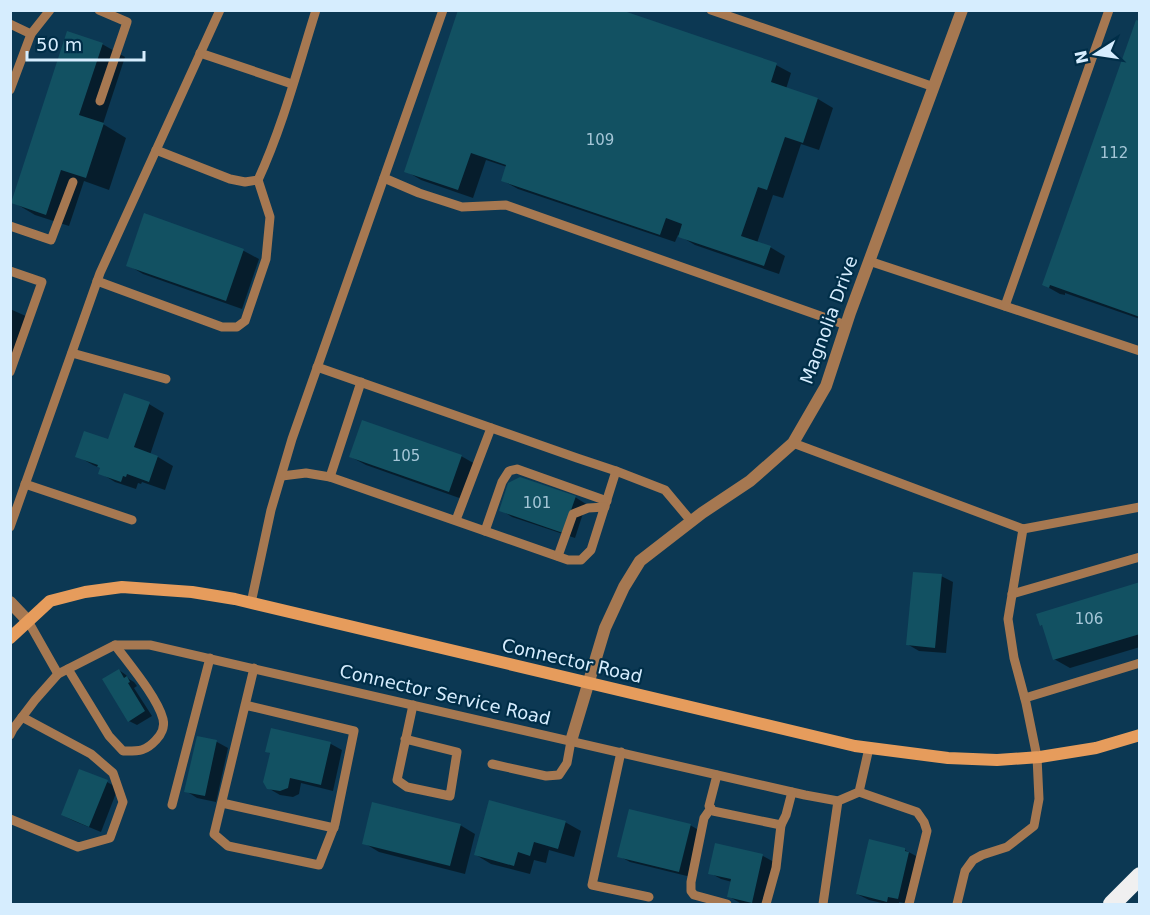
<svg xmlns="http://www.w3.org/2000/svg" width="1150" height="915" font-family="'DejaVu Sans',sans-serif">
<rect width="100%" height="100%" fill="#0c3853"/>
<g fill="#0007">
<polygon points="1140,23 1140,319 1065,293 1065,295 1060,294 1044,285"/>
<polygon points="102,44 125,57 103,124 126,138 109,190 84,181 69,226 35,215 13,202"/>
<polygon points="776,65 791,73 786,89 818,99 833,108 819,150 801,144 783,198 773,195 757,243 770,247 785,256 779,274 695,245 678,235 675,242 518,189 502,180 507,167 486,160 473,198 421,180 406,171"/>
<polygon points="145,215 244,251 259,259 242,309 143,274 128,265"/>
<polygon points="10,309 28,317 10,371"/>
<polygon points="149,404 164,413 150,455 158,457 173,466 165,490 142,482 141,484 138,483 136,489 115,482 100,473 102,469 93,465 77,456 109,441"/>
<polygon points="461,456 477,465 465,500 366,465 351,457"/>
<polygon points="575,497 586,504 575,538 512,517 501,510"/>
<polygon points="941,576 953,582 946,653 919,651 907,644"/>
<polygon points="1140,583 1140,647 1070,668 1054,659 1044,626 1041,625"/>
<polygon points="119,670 126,675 129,679 134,682 137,686 134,688 152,716 137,725 129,721"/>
<polygon points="272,730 331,744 342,750 333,791 301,783 299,794 293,797 280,795 268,788 271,754 267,751"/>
<polygon points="198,738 217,742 228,748 216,802 197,798 186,791"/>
<polygon points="107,782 118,788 101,832 74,821 62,815"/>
<polygon points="565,822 581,831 574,857 549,850 546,863 534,860 530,874 491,864 476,855"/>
<polygon points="460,825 475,834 465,874 379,852 364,843"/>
<polygon points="690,825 702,832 691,877 630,862 619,856"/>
<polygon points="905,850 916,856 910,904 899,902 899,904 886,904 869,900 857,894"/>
<polygon points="763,856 774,862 764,904 746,904 740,903 728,896 732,882 721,879 710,873"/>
</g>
<g fill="#125162">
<polygon points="458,10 621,10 777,63 771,82 818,98 803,143 785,137 767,190 758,187 741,236 771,246 764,266 678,237 682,224 666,218 660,235 501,181 506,165 471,153 458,190 404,172"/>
<polygon points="1136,20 1140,21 1140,317 1050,285 1049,288 1042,285"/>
<polygon points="67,31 103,43 79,115 104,123 86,178 61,170 46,215 11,203"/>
<polygon points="144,213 244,249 226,301 126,266"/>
<polygon points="124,393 150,402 134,447 158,456 149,482 127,474 126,477 123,476 121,482 98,474 100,468 97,467 98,465 75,457 84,431 108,439"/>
<polygon points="362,420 462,455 449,492 349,457"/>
<polygon points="520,477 576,496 563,533 499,511 508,483"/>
<polygon points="913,572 942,574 935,648 906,645"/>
<polygon points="1140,582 1140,634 1053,660 1042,625 1040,626 1036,614"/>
<polygon points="119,669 124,678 127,676 130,682 128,683 145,711 128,722 102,679"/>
<polygon points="271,728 331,742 321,785 290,778 288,788 280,791 267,789 263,782 270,753 265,752"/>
<polygon points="197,736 217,740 205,796 184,792"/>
<polygon points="79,769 108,780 89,827 61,815"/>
<polygon points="489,800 566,821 558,849 534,842 530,856 518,852 514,866 474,855"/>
<polygon points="372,802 461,824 450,866 362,844"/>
<polygon points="629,809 691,824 679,872 617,857"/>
<polygon points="869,839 905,848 905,851 909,852 898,899 888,897 887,902 856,894"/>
<polygon points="715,843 763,854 752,903 727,897 731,879 708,874"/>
</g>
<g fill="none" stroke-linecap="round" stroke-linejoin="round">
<g stroke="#a67851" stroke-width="9">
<polyline points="99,10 127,22 100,101"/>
<polyline points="711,10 934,87"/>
<polyline points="10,24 31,34"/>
<polyline points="200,53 292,84"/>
<polyline points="10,90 31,34 50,10"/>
<path d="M 156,150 L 230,179 L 245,182 L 258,180 C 283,126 298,67 316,10"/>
<polyline points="384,178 419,193 462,207 506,205 846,325"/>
<polyline points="10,226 51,240 73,182"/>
<polyline points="869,261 1140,351"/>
<polyline points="10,271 42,282 10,372"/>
<polyline points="97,281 222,327 237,327 245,321 266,259 270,217 258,180"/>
<polyline points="1005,306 1109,10"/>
<polyline points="72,353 166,379"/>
<polyline points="317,367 577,458 616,471 665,490 691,521"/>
<polyline points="793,443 1023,529 1140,507"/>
<polyline points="282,476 306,473 330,477 568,560 581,560 591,550 616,471"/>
<polyline points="330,477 361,382"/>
<polyline points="25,484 132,520"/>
<polyline points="456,520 491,428"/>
<polyline points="10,527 100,273 220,10"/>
<polyline points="485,531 502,482 509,471 517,469 607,501"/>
<polyline points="558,556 573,514 588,508 605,507"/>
<polyline points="1012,594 1140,557"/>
<polyline points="251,603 271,510 292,439 443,10"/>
<polyline points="28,621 58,674"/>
<path d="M 68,669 L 109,736 L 123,751 C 138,751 145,752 156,740 C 161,735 165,727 163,719 C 157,697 129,664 115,645"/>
<polyline points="1025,698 1140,663"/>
<polyline points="245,705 354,731 335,824 319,865 228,846 214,834 254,668"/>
<polyline points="10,735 13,729 35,700 58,674 115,645 150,645 805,795 838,801 859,792 869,748"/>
<polyline points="405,739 457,752 450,796 407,787 397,780 413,705"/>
<polyline points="621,752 592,885 649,897"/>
<polyline points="492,764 546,776 559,775 567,763 571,741"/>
<polyline points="717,775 709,806 713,811 781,825 786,815 792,792"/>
<polyline points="859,792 917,812 924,822 927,831 909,904"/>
<polyline points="222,803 334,828"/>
<polyline points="172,805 210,658"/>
<polyline points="711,808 704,818 691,882 691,891 694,895 727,904"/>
<polyline points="10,819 78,847 110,838 123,802 113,773 91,754 22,717"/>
<polyline points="766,904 776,868 781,825"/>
<polyline points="823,904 838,801"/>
<polyline points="957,904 965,871 973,860 982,855 1007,847 1034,826 1039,799 1037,757 1026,703 1014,658 1008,619 1023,529"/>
</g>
<g stroke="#a67851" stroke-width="12">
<polyline points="10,602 28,621"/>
<polyline points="571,741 605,628 624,587 640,561 702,513 750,481 793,443 826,386 850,313 962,10"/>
</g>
<polyline stroke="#e69c5c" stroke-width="12" points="10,638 50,601 85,592 122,587 192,592 235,599 855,746 948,758 997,760 1040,757 1096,748 1140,735"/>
<polyline stroke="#f0f0f0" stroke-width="18" points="1112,904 1140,876"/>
</g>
<g text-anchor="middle" stroke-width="4.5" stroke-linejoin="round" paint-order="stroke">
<g font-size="15" fill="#a5c6d7">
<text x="600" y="145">109</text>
<text x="1114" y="158">112</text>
<text x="406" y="461">105</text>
<text x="537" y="508">101</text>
<text x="1089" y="624">106</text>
</g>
<g font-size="18" fill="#d6edfe" stroke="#002e48">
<text transform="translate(829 320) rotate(-70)" y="6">Magnolia Drive</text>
<text transform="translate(572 661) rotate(13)" y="6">Connector Road</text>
<text transform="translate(445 695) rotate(13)" y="6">Connector Service Road</text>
</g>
</g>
<rect width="1150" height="915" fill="none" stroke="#d6edfe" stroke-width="24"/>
<g transform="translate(1096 54) rotate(258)" stroke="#002e48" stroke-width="4.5" paint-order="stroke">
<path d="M0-4.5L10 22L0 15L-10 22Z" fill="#d6edfe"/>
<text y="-9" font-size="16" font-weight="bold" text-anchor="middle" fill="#d6edfe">N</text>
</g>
<path d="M27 51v9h117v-9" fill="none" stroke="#d6edfe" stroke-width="3"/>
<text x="36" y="51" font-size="18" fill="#d6edfe" stroke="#002e48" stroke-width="4.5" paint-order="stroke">50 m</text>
</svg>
